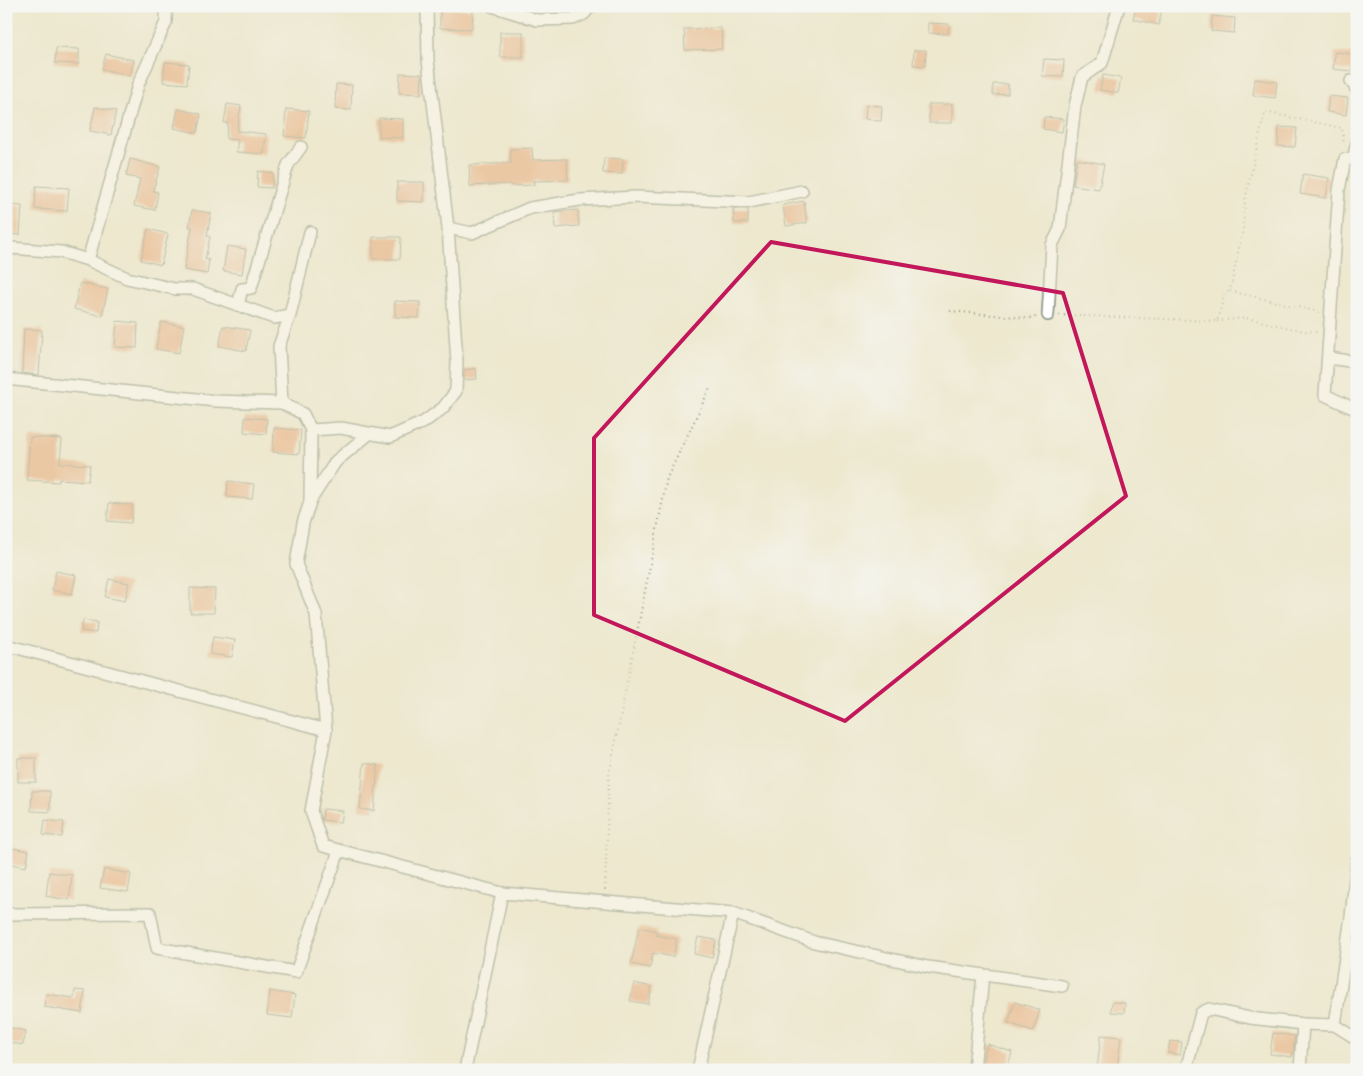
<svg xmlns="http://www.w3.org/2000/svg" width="1363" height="1076" font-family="Sriracha,sans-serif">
<rect width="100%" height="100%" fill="#f6f6f2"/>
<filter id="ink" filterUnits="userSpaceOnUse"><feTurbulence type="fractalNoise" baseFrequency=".02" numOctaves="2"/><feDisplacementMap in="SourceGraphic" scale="10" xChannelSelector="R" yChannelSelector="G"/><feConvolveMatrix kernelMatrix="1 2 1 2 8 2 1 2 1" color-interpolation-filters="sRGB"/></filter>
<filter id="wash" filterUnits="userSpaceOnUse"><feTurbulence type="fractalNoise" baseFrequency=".0096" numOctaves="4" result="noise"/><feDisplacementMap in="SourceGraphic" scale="20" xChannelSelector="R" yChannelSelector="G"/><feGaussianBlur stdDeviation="1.12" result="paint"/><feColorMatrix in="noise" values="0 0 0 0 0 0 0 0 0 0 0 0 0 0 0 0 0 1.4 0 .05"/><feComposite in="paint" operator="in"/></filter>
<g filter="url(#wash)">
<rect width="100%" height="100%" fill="#ede8ce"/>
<g id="blocks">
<g fill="#e9a272">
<polygon points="1136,6 1162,7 1159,25 1133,19"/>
<polygon points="440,9 473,9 472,29 440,28"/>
<polygon points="1212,16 1235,18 1234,33 1211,31"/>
<polygon points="928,23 949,24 948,34 928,33"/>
<polygon points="721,28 722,49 685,50 684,29"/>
<rect x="500" y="32" width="23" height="25"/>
<polygon points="56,48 79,49 79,64 55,63"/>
<polygon points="914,50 926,50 925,66 913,65"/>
<polygon points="1335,52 1354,54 1352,71 1333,69"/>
<polygon points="106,54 134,60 130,76 102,69"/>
<polygon points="1044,59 1064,60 1063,77 1042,76"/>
<polygon points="165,62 189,64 187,84 163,82"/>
<polygon points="400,73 422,74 421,94 399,93"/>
<polygon points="1103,75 1121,78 1118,93 1100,90"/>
<polygon points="1255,79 1277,82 1275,98 1253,95"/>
<polygon points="336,84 352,85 351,110 335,109"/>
<polygon points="993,84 1008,84 1008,94 993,95"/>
<polygon points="1329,96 1348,98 1346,115 1327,112"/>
<polygon points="227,104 241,106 237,131 266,134 264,154 236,152 238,140 226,139 228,123 224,123"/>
<rect x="929" y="104" width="23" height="19"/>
<polygon points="866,105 882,106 881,121 865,119"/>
<polygon points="95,107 116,111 111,135 90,131"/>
<polygon points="178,109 201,114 197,133 174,128"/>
<polygon points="286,109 309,111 306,138 284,136"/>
<polygon points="1044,117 1064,119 1062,132 1043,129"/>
<polygon points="379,118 403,119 403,138 379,137"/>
<polygon points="1279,127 1297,128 1295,147 1278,146"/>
<polygon points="532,148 533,160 567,159 568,180 533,181 534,185 511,186 511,184 470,186 469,165 511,163 510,149"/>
<polygon points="604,158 623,159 622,174 603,173"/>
<polygon points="130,159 160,167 153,191 158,192 155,210 134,206 140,179 126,176"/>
<polygon points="1077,159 1104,164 1099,189 1073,185"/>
<polygon points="258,171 273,173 272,188 257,187"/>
<polygon points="1303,174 1329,178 1326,198 1300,194"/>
<polygon points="397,182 424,182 424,202 397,201"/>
<polygon points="36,186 69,188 67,211 35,209"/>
<polygon points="804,201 807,223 786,226 783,205"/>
<polygon points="6,205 22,206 20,235 6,234"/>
<polygon points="733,209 748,209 748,223 734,223"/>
<polygon points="192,210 211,213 207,236 210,237 205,259 209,260 207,274 184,270 192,227 189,227"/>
<polygon points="578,210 579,226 555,228 554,212"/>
<polygon points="148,229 168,234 161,265 141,260"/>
<polygon points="373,237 401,237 400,259 373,259"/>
<polygon points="227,246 246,249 242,274 223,271"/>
<polygon points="80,283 108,289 102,316 74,309"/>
<polygon points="395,301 420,302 419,318 395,317"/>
<polygon points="117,321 138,323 137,348 115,347"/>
<polygon points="161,322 184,326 179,353 156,349"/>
<polygon points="223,326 250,330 246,351 219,346"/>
<polygon points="24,329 42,330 39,375 22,373"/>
<polygon points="476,368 477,379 464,380 464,370"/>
<polygon points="245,417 267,419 266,434 244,432"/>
<polygon points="274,428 301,430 299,454 273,452"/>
<polygon points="30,437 62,439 60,463 90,465 88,481 59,479 59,482 27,480"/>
<polygon points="228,481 254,484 252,499 227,497"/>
<polygon points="109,503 133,505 131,523 107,521"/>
<polygon points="56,571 76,575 72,594 52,590"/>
<polygon points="109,579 129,583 125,601 105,597"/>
<polygon points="190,588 215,589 214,613 190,613"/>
<polygon points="83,620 97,622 96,633 81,631"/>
<polygon points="213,637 235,640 232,657 210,654"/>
<rect x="18" y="758" width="18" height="24"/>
<polygon points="364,763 378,765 374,811 360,809"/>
<polygon points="32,791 50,791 50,812 31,811"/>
<polygon points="323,809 343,811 341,822 322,820"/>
<polygon points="45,820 64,822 62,837 43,835"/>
<polygon points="6,847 29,851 26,867 6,863"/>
<polygon points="104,869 131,874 128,892 100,888"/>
<polygon points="49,872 72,875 69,900 46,896"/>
<polygon points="639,927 657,931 656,935 677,939 673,957 653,953 650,968 631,964"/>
<polygon points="698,937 716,940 712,958 694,954"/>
<polygon points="634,983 652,987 648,1004 630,1001"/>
<polygon points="75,990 85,991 82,1013 44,1007 46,994 74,998"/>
<polygon points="270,991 295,995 292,1018 267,1015"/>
<polygon points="1015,1002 1040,1010 1033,1031 1008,1023"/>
<polygon points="1112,1002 1125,1003 1124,1013 1111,1012"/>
<polygon points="6,1027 26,1031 23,1045 6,1042"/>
<polygon points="1273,1033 1295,1036 1292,1057 1270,1054"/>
<polygon points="1101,1035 1121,1037 1117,1070 1097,1070"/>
<polygon points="1170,1041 1182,1042 1180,1055 1168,1053"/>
<polygon points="987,1044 1012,1052 1007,1070 997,1070 982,1065"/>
</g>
</g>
</g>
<g filter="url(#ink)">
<use href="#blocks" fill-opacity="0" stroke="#869281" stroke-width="1"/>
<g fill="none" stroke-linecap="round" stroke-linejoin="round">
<defs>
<g id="minor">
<polyline points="166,6 166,22 138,85 88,260 127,278 175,289 193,289 274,318 290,315 310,232"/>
<polyline points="427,6 428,60 448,228"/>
<polyline points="492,6 537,20 573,19 584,14 591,6"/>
<polyline points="1351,81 1357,90"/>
<polyline points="1353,159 1357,143"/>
<polyline points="1357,159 1345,159 1339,190 1325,395 1357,410"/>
<polyline points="6,253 11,248 61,252 88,260"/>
<polyline points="238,305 242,289 251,288 288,165 301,147"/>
<polyline points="290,315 279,346 282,403 303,414 311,430"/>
<polyline points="1048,315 1052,245 1060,229 1075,106 1082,77 1102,63 1119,6"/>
<polyline points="1328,358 1357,362"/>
<polyline points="6,379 216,401 282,403"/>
<polyline points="310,501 336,461 369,434"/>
<polyline points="6,645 326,730 316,614 296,564 303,523 310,502 311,430 341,428 390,437 424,422 443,408 456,391 457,362 448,228 472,233 530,208 580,200 636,197 749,202 802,191"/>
<polyline points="326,730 311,811 323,846 502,893 733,913 814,942 928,967 1062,986"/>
<polyline points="6,914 150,913 157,948 296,972 339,851"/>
<polyline points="1335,1025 1357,1039"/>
<polyline points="465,1070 502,893"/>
<polyline points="698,1070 733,913"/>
<polyline points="974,1070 983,975"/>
<polyline points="1186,1070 1201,1013 1209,1009 1250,1018 1303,1024"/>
<polyline points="1300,1070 1303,1024 1335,1025 1351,917 1357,859"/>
</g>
</defs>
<use href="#minor" stroke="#869281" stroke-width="14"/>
<g stroke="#869281" stroke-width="2" stroke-dasharray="1 4" stroke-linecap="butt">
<polyline points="950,311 1026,318 1037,317"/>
<polyline points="1319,312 1230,291 1243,229 1245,200 1265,112 1342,128 1344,145"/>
<polyline points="1059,315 1217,321 1225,293 1230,291"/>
<polyline points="1217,321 1246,318 1304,331 1318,332"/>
<polyline points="605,890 609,776 667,478 710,388"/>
</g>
<use href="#minor" stroke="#fff" stroke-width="11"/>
</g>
</g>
<path d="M0 0H1363V1076H0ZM 771,242 L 1063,293 L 1126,496 L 845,721 L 594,615 L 594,438 Z" fill="#ede8ce" fill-opacity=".55" fill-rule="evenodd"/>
<path fill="none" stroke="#c2185b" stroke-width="4" stroke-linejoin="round" d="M 771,242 L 1063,293 L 1126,496 L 845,721 L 594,615 L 594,438 Z"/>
<rect width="1363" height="1076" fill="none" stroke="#f6f6f2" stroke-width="25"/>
</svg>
